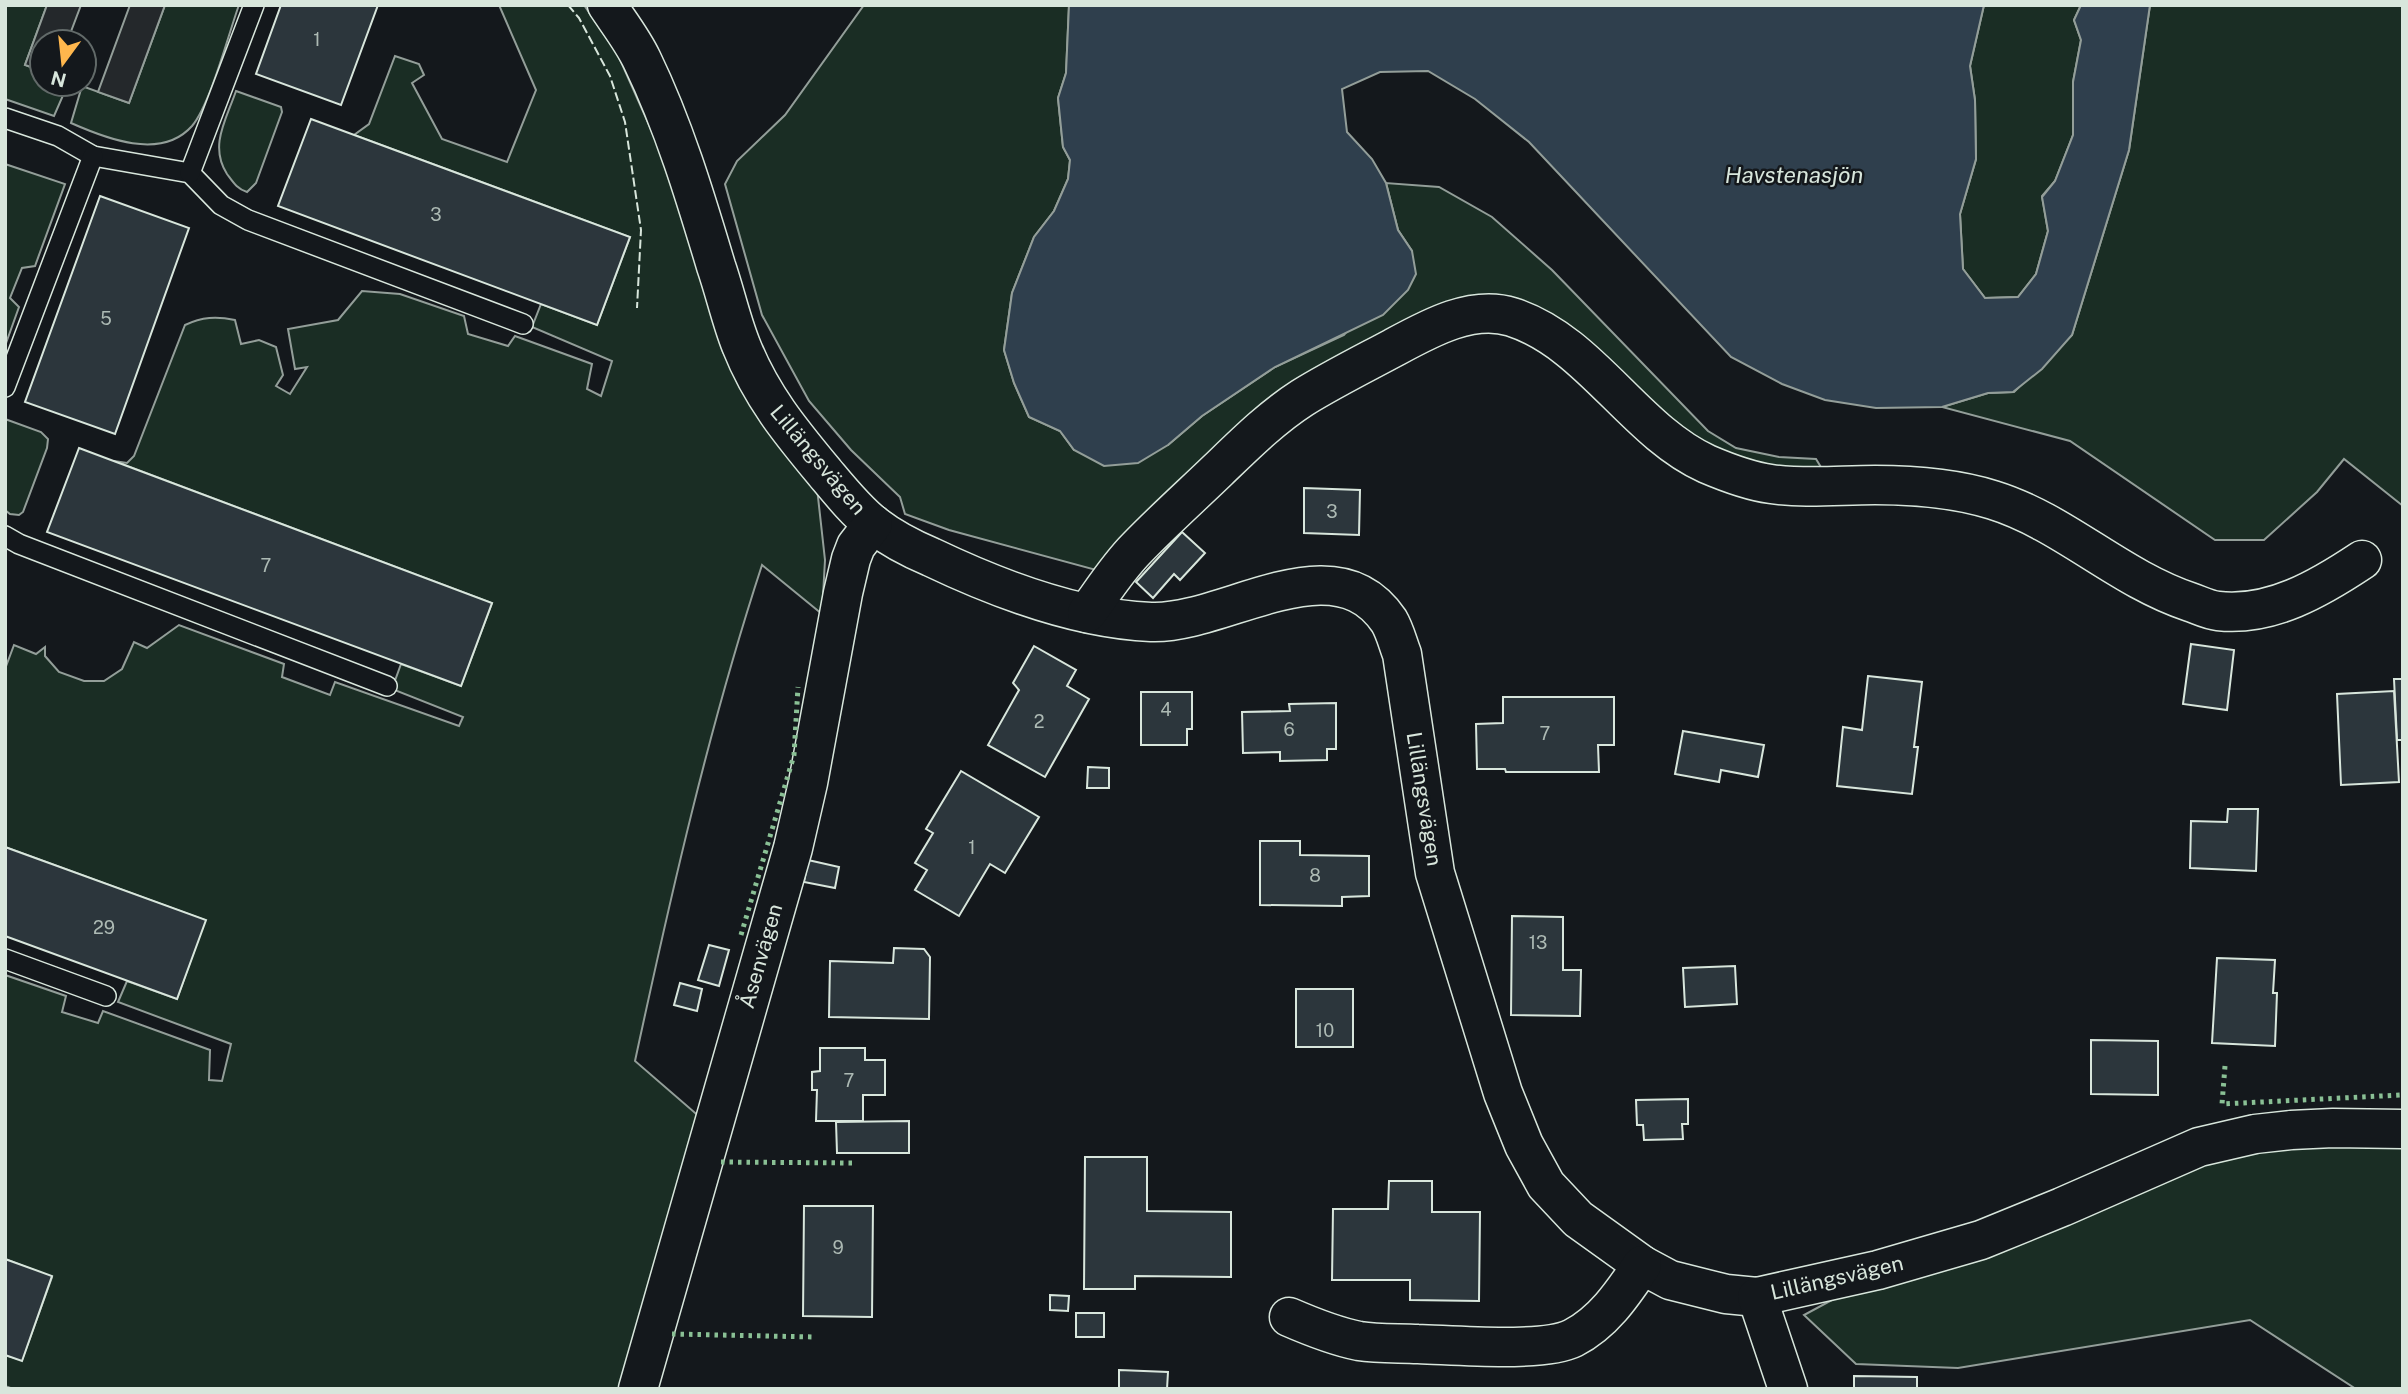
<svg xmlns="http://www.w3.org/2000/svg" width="2408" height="1394" font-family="'Public Sans',sans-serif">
<rect width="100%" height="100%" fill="#14181c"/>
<g fill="#1a2d24" stroke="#939e99" stroke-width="2">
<polygon points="5,5 47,5 25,65 42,71 42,84 68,84 54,116 5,99"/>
<path d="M 165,5 L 239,5 C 228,35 211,103 192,126 C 161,161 105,138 71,123 L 82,86 L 129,103 Z"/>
<path d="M 499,5 L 584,5 L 618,55 L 654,136 L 672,185 L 723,352 L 751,403 L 817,488 L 825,560 L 822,614 L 762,565 C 709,727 671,894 635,1061 L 701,1118 L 625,1389 L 13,1389 L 5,1386 L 5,1355 L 22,1360 L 52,1277 L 5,1259 L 5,975 L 66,996 L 62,1012 L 98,1023 L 103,1011 L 210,1050 L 209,1080 L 222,1081 L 231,1044 L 118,1002 L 127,981 L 177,999 L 205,920 L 5,847 L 5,669 L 14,645 L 36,654 L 45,647 L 45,656 L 59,672 L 84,681 L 104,681 L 122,669 L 134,642 L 147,648 L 179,625 L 284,664 L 282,677 L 330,695 L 335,682 L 459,726 L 463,717 L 392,689 L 401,664 L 461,686 L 492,603 L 114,461 L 127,463 L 134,456 L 185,325 C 202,317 216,316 235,320 L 241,344 L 259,340 L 276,347 L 283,375 L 276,386 L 290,394 L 307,367 L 295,369 L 288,329 L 338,320 L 362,291 L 400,294 L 464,316 L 468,334 L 508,346 L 515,336 L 592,364 L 587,389 L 601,396 L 612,361 L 532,327 L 541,304 L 597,325 L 630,237 L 354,135 L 369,124 L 395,56 L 419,64 L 424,75 L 412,83 L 442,139 L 507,162 L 536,90 Z"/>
<polygon points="864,5 1069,5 1066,73 1058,98 1063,147 1070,160 1068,179 1054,211 1034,237 1012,293 1004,350 1014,383 1029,417 1060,431 1074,450 1168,445 1202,416 1275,367 1344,335 1412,251 1398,230 1386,183 1439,187 1492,217 1552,270 1708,431 1736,448 1779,457 1816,459 1827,477 1776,473 1702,445 1567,329 1410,323 1107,573 949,530 905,514 900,497 851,450 809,401 762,315 725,184 737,161 785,115"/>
<polygon points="1984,5 2081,5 2074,20 2081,40 2073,82 2073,135 2055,181 2042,196 2048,231 2036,274 2018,297 1985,298 1963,269 1960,214 1976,159 1975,100 1970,66"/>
<polygon points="2150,5 2403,5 2403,506 2344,459 2317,492 2264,540 2215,540 2070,441 1942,407 1988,393 2014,392 2072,335 2129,150"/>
<path d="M 236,91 L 281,107 L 282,112 L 256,183 L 247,192 C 237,189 233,182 227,174 C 209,146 226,120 236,91 Z"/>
<polygon points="5,164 65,184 35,266 22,268 10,298 19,307 5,346"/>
<polygon points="5,419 41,432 48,439 47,448 23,512 19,515 10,514 5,510"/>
<polygon points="2403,1141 2403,1389 2356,1389 2250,1320 1958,1368 1856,1364 1804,1315 1843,1294 2237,1153"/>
</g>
<g fill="#24282b" stroke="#939e99" stroke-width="2">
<polygon points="47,5 81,5 67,42 42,42 42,71 25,65"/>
<polygon points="130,5 165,5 129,103 98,92"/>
</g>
<polygon fill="#2f3f4d" stroke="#939e99" stroke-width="2" points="1069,5 1984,5 1970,66 1975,100 1976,159 1960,214 1963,269 1985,298 2018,297 2036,274 2048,231 2042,197 2055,181 2073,135 2073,82 2081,40 2074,20 2081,5 2150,5 2129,150 2072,335 2042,369 2013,392 1988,393 1942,407 1876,408 1825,400 1782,384 1731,357 1529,142 1475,99 1428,71 1380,72 1342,89 1347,132 1372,159 1386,183 1398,230 1412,251 1416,274 1408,290 1383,315 1275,367 1202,416 1168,445 1138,463 1104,466 1074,450 1060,431 1029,417 1014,383 1004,350 1012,293 1034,237 1054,211 1068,179 1070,160 1063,147 1058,98 1066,73"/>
<g fill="#2c363c" stroke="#d8e6dc" stroke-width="2">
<polygon points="281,5 378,5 341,105 256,74"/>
<polygon points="311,119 630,237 597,325 278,206"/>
<polygon points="100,196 189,228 115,434 25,402"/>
<polygon points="79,448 492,603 461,686 47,532"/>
<polygon points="1304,488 1360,490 1359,535 1304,533"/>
<polygon points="1182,532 1205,553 1180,580 1174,574 1153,598 1136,582"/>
<polygon points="2191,644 2234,650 2227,710 2183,704"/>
<polygon points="1034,646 1076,670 1067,686 1089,699 1045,777 988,745 1019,690 1013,683"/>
<polygon points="1868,676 1922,682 1914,747 1918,747 1912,794 1837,786 1843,727 1862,730"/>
<polygon points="2394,679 2403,679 2403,740 2397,740"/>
<polygon points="2394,691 2399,782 2341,785 2337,694"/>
<polygon points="1141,692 1192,692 1192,729 1187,729 1187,745 1141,745"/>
<polygon points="1503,697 1614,697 1614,745 1598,745 1599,772 1506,772 1505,769 1477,769 1476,724 1503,723"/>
<polygon points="1336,703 1336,749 1327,749 1327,760 1280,761 1280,752 1243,753 1242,712 1290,711 1289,704"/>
<polygon points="1683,731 1764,745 1758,777 1721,770 1719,782 1675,774"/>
<polygon points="1088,767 1109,768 1109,788 1087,788"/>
<polygon points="961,771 1039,817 1005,873 990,864 959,916 915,890 927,870 915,863 933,833 926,829"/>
<polygon points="2228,809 2258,809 2256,871 2190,868 2191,821 2227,822"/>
<polygon points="1260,841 1300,841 1300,855 1369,856 1369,896 1342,897 1342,906 1260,905"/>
<polygon points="5,847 206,920 177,999 5,936"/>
<polygon points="808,860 839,867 835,888 804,882"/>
<polygon points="1512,916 1563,917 1563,970 1581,970 1580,1016 1511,1015"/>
<polygon points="709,945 729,950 719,986 698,980"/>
<polygon points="894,948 924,949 930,957 929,1019 829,1017 830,961 893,963"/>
<polygon points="2217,958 2275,960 2273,993 2277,993 2275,1046 2212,1043"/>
<polygon points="1735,966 1737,1004 1685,1007 1683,968"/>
<polygon points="680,983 702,989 697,1011 674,1005"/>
<rect x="1296" y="989" width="57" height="58"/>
<polygon points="2091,1040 2158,1041 2158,1095 2091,1094"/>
<polygon points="820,1048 865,1048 865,1060 885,1060 885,1095 863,1095 863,1121 816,1121 817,1090 812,1090 812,1072 820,1071"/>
<polygon points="1688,1099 1688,1124 1682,1124 1683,1139 1644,1140 1643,1125 1637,1125 1636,1100"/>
<polygon points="909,1121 909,1153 837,1153 836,1122"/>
<polygon points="1085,1157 1147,1157 1147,1211 1231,1212 1231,1277 1135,1276 1135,1289 1084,1289"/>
<polygon points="1389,1181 1432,1181 1432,1212 1480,1212 1479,1301 1410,1300 1410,1280 1332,1280 1333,1209 1388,1209"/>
<polygon points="804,1206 873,1206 872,1317 803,1316"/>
<polygon points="5,1259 52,1276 22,1361 5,1355"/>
<polygon points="1050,1295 1069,1296 1068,1311 1050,1310"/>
<rect x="1076" y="1313" width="28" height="24"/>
<polygon points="1119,1370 1168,1372 1167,1389 1119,1389"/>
<polygon points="1854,1376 1917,1377 1917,1389 1854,1389"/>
</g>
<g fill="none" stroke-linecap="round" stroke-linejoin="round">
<defs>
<g id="lane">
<polyline points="5,118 58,136 93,156 190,173 221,205 248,220 523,324"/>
<polyline points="190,173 254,5"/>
<polyline points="5,387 93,156"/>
<polyline points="5,536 19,544 387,686"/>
<polyline points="5,959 106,996"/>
</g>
<g id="street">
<path d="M 607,5 C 619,23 633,41 642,60 C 674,126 695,196 716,266 C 725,292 731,320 741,345 C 761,396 791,432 825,473 C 840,491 856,511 874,525 C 891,538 912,549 931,557 C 998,589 1076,619 1151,622 C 1225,625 1334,539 1389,621 C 1395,631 1398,644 1402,654 L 1435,873 L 1503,1093 L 1524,1145 L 1546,1185 L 1578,1219 L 1642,1265 L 1670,1280 L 1726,1294 L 1757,1297 L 1878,1270 L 1981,1240 L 2062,1207 L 2199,1147 L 2255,1134 L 2291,1130 L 2333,1128 L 2403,1129"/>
<path d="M 1087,613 C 1103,591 1118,567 1137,548 C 1163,521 1191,496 1218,470 C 1244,445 1271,418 1302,398 C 1331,380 1363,364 1393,348 C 1428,329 1472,304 1512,317 C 1590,342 1634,431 1707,464 C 1728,473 1749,481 1771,484 C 1805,489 1840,485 1875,485 C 1914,485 1955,488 1993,500 C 2064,522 2118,578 2190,602 C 2199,605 2208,610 2218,611 C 2271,617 2320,588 2362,560"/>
<polyline points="1757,1297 1788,1389"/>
<path d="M 1289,1317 C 1312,1327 1334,1336 1359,1341 C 1378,1344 1399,1343 1418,1344 C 1454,1345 1543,1353 1573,1338 C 1604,1322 1623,1293 1642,1265"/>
<polyline points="638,1389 793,848 808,783 843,593 851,559 856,546 873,524"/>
</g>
</defs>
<use href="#lane" stroke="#d8e6dc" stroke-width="22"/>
<use href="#street" stroke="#d8e6dc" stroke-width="41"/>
<use href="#lane" stroke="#14181c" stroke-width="19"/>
<use href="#street" stroke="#14181c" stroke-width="38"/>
<g stroke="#8ac095" stroke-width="5" stroke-dasharray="3.5 5" stroke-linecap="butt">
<polyline points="741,935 794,755 798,687"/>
<polyline points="2225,1066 2222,1104 2401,1095"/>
<polyline points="721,1162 856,1163"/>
<polyline points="672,1334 815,1337"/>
</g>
<polyline stroke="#d8e6dc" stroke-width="2" stroke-dasharray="9 3.5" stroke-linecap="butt" points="568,5 579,18 610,76 625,122 641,230 637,308"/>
</g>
<g text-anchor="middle" stroke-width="5" stroke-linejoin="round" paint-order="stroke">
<g font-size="18" fill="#adbab4">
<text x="317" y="46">1</text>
<text x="436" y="221">3</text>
<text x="106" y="325">5</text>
<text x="1332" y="518">3</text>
<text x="266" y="572">7</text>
<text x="1166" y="716">4</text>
<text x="1039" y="728">2</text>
<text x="1289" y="736">6</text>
<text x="1545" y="740">7</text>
<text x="972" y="854">1</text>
<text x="1315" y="882">8</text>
<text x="104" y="934">29</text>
<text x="1538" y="949">13</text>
<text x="1325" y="1037">10</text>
<text x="849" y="1087">7</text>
<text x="838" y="1254">9</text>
</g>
<g font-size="21" fill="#d8e6dc" stroke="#14181c">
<text transform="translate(818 460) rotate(50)" y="7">Lillängsvägen</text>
<text transform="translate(1424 799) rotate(81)" y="7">Lillängsvägen</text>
<text transform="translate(761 956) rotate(-74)" y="7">Åsenvägen</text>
<text transform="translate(1837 1278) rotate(-13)" y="7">Lillängsvägen</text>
</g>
<g font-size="23" font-style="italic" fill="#d8e6dc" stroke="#14181c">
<text x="1794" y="183">Havstenasjön</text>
</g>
</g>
<rect width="2408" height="1394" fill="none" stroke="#d8e6dc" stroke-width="14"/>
<g transform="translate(63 63) rotate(195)"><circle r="33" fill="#14181c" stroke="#626a69" stroke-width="2"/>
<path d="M0-5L12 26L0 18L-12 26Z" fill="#ffb74d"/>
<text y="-10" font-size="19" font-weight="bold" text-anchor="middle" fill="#d8e6dc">N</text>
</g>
</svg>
